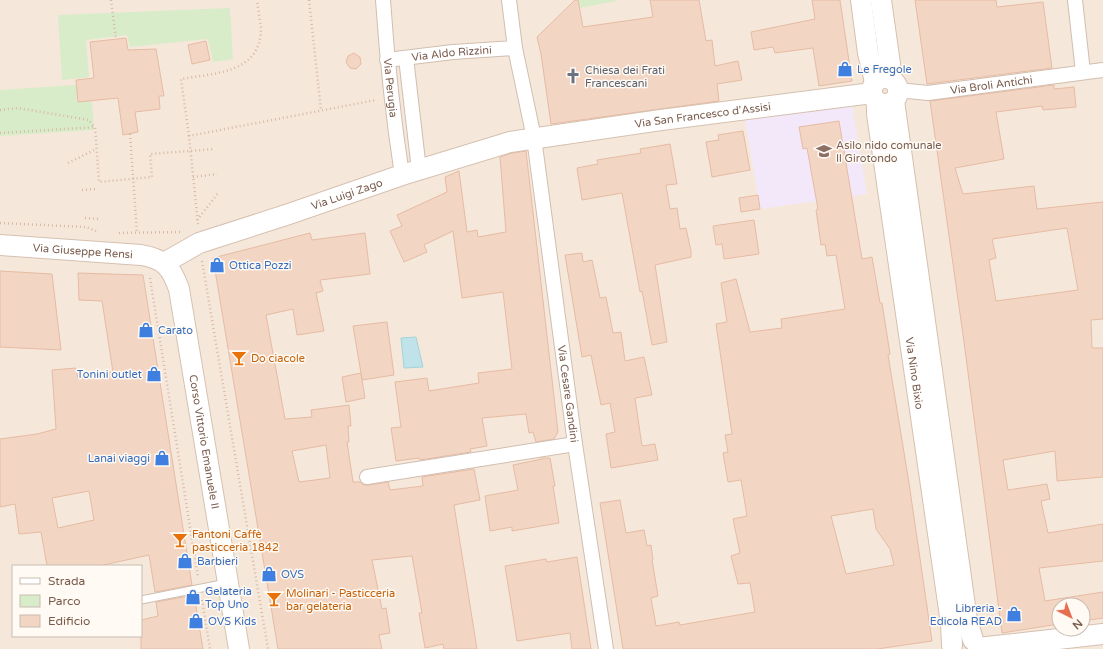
<svg xmlns="http://www.w3.org/2000/svg" width="1103" height="649" font-family="'Varela Round',sans-serif">
<rect width="100%" height="100%" fill="#fdf6ec"/>
<path fill="#f5e8da" fill-rule="evenodd" d="M 0,0 L 1103,0 L 1103,649 L 0,649 ZM 13,566 L 141,566 L 141,636 L 13,636 ZM 1059,605 L 1083,605 L 1083,629 L 1059,629 Z"/>
<polygon fill="#f3e8fa" points="852,105 867,194 760,209 745,119"/>
<g fill="#d8ecc9">
<polygon points="578,0 616,0 616,1 580,8"/>
<polygon points="230,8 233,59 213,62 208,39 130,47 127,35 86,40 89,77 62,80 58,15"/>
<polygon points="76,85 78,101 92,100 94,130 0,136 0,90"/>
</g>
<polygon fill="#bfe3e8" stroke="#a5d3da" points="416,337 423,367 404,368 401,338"/>
<g fill="#f3d5c3" stroke="#e6bba3" fill-rule="evenodd">
<polygon points="575,0 578,0 583,27 653,17 650,0 699,0 706,41 712,40 715,66 738,61 742,80 717,84 719,101 551,124 541,54 537,37"/>
<polygon points="812,0 840,0 852,81 819,86 813,48 775,53 773,47 754,50 751,32 815,19"/>
<polygon points="915,0 996,0 997,7 1043,2 1052,68 927,84"/>
<polygon points="126,38 128,50 156,49 164,96 159,96 160,109 135,112 138,132 123,135 118,98 78,102 76,80 94,78 90,42"/>
<polygon points="206,41 210,60 192,64 188,45"/>
<polygon points="354,53 360,57 361,64 356,69 350,68 346,62 348,56"/>
<path d="M 1054,85 L 1054,89 L 1074,87 L 1076,107 L 1043,110 L 1042,106 L 996,112 L 1004,159 L 955,168 L 963,194 L 1034,186 L 1037,209 L 1103,202 L 1103,319 L 1091,320 L 1092,348 L 1103,348 L 1103,477 L 1057,481 L 1055,451 L 1003,460 L 1008,490 L 1047,484 L 1050,499 L 1041,501 L 1048,533 L 1103,524 L 1103,561 L 1039,568 L 1045,601 L 1103,592 L 1103,618 L 1083,621 L 1083,605 L 1059,605 L 1059,624 L 1002,633 L 964,342 L 930,101 ZM 1067,228 L 1078,290 L 996,301 L 989,260 L 996,258 L 992,239 Z"/>
<path d="M 839,121 L 862,259 L 872,257 L 880,303 L 882,303 L 890,354 L 888,355 L 909,483 L 932,641 L 877,649 L 623,649 L 600,503 L 620,500 L 626,533 L 644,530 L 647,546 L 651,545 L 653,560 L 652,560 L 658,596 L 651,598 L 656,626 L 679,622 L 680,625 L 755,612 L 750,583 L 738,584 L 731,556 L 740,553 L 733,519 L 747,516 L 741,480 L 728,482 L 723,453 L 728,452 L 725,435 L 732,434 L 716,324 L 727,322 L 721,283 L 736,279 L 750,332 L 782,328 L 781,319 L 845,309 L 836,255 L 827,256 L 825,244 L 821,245 L 816,210 L 818,209 L 807,148 L 803,149 L 799,127 ZM 873,509 L 876,529 L 890,549 L 894,565 L 846,574 L 831,516 Z"/>
<polygon points="743,131 750,170 712,177 706,142 719,140 718,135"/>
<polygon points="670,144 677,184 666,185 670,209 677,208 680,229 686,228 691,251 691,257 655,265 667,342 652,345 642,291 640,292 622,193 582,200 577,168 598,164 597,160 641,153 640,149"/>
<polygon points="526,151 558,432 554,439 536,442 533,432 529,433 526,414 482,418 487,446 470,449 471,452 420,460 419,458 396,461 391,428 401,427 395,382 427,378 429,391 479,383 478,373 512,369 503,292 462,298 453,231 424,245 427,252 404,262 390,231 402,226 397,215 447,192 445,177 459,171 467,232 477,230 478,237 506,232 500,157 512,153"/>
<polygon points="758,195 760,209 741,212 739,198"/>
<polygon points="754,220 759,254 724,259 722,244 716,245 713,226"/>
<path d="M 310,233 L 312,240 L 365,233 L 370,274 L 320,280 L 323,291 L 316,293 L 324,331 L 297,335 L 293,309 L 266,315 L 285,419 L 312,417 L 311,410 L 349,405 L 351,426 L 348,426 L 349,442 L 347,442 L 353,482 L 360,482 L 364,485 L 368,485 L 388,482 L 390,490 L 423,486 L 422,477 L 474,469 L 480,500 L 454,505 L 477,649 L 444,649 L 443,644 L 425,648 L 419,613 L 422,613 L 412,556 L 372,560 L 382,609 L 386,608 L 390,633 L 379,635 L 382,649 L 278,649 L 213,258 ZM 326,445 L 330,478 L 299,482 L 292,451 Z"/>
<polygon points="582,253 583,262 592,260 600,298 606,297 613,333 621,332 625,361 644,357 652,395 635,398 642,446 655,444 658,460 611,468 606,434 615,432 610,403 601,405 591,355 582,357 565,255"/>
<polygon points="0,271 52,274 61,350 0,347"/>
<path d="M 78,273 L 143,275 L 192,585 L 155,592 L 149,555 L 99,566 L 47,566 L 41,532 L 19,534 L 15,504 L 0,507 L 0,439 L 37,434 L 56,429 L 52,370 L 76,368 L 78,378 L 113,372 L 102,301 L 79,300 ZM 89,491 L 94,520 L 58,528 L 52,498 Z"/>
<polygon points="387,322 394,375 362,380 365,398 346,402 342,377 361,373 362,379 353,326"/>
<polygon points="541,458 550,458 555,486 553,486 559,523 512,531 512,527 490,531 485,496 518,490 513,465 542,459"/>
<polygon points="577,557 591,649 572,649 570,633 517,641 505,566 546,559 547,562"/>
<polygon points="194,595 203,649 141,649 141,620 158,616 156,602"/>
</g>
<g fill="none" stroke-linecap="round" stroke-linejoin="round">
<defs>
<polyline id="lane" points="141,600 227,583"/>
<g id="street">
<path id="s1" d="M 383,0 C 387,59 393,117 402,175"/>
<polyline points="1075,0 1083,72"/>
<path id="s2" d="M 515,48 L 534,138 L 575,444 L 606,649"/>
<polyline points="406,58 419,170"/>
<path id="s3" d="M 387,60 L 453,52 L 515,48 L 509,0"/>
<path id="s4" d="M 898,90 L 928,93 L 1103,70"/>
<polyline points="367,477 575,444"/>
</g>
<g id="secondary">
<polyline points="861,0 868,53 875,82"/>
<polyline points="881,0 890,64 889,78"/>
<circle cx="885" cy="91" r="13"/>
<polyline points="894,101 967,620 973,640"/>
<path id="s5" d="M 877,102 L 877,114 L 951,623 L 952,645"/>
<path id="s6" d="M 0,245 L 141,255 C 165,259 171,267 179,289 L 239,649"/>
<path id="s7" d="M 164,263 L 199,243 L 286,215 L 402,175 L 510,142 L 661,120 L 872,93"/>
<polyline points="978,648 1103,634"/>
</g>
</defs>
<use href="#lane" stroke="#d1beb0" stroke-width="9"/>
<use href="#street" stroke="#d1beb0" stroke-width="16"/>
<use href="#secondary" stroke="#d6c0b0" stroke-width="22"/>
<g stroke="#d9b8a5" stroke-width="2.5" stroke-dasharray="1 3" stroke-linecap="butt">
<polyline points="111,0 116,39"/>
<polyline points="309,0 321,110"/>
<polyline points="0,110 18,108 89,120 94,127"/>
<polyline points="0,133 95,127 99,182 152,177 150,154 215,149"/>
<polyline points="130,134 137,233"/>
<path d="M 189,136 L 181,79 C 214,73 261,74 261,28 C 260,19 258,9 257,0"/>
<polyline points="68,163 96,149"/>
<polyline points="193,177 217,174"/>
<polyline points="82,190 96,189"/>
<polyline points="85,218 99,219"/>
<polyline points="197,220 219,192"/>
<polyline points="0,223 86,227 98,232"/>
<polyline points="198,224 189,136 376,100"/>
<polyline points="119,233 180,232"/>
<polyline points="202,261 268,649"/>
<polyline points="150,278 198,577"/>
<polyline points="202,600 210,649"/>
</g>
<use href="#lane" stroke="#fff" stroke-width="7"/>
<use href="#street" stroke="#fff" stroke-width="14"/>
<use href="#secondary" stroke="#fff" stroke-width="20"/>
</g>
<defs>
<symbol id="shop-bare" viewBox="-9 -9 18 18"><path d="M-5-2.5h2.3a2.7 3.5 0 0 1 5.4 0H5L5.5 6h-11ZM-1.5-2.5h3a1.5 2.3 0 0 0-3 0Z" fill="#3f7fe0" stroke="#fffaf3" stroke-width="2.5" paint-order="stroke"/></symbol>
<symbol id="church-bare" viewBox="-9 -9 18 18"><path d="M-1.2-6h2.4v3.5h3.3v2.4h-3.3V6h-2.4V-.1h-3.3v-2.4h3.3Z" fill="#6b7280" stroke="#fffaf3" stroke-width="2.5" paint-order="stroke"/></symbol>
<symbol id="school-bare" viewBox="-9 -9 18 18"><path d="M0-5L7-2L0 1L-7-2ZM-4 1L0 2.5L4 1V4Q0 6-4 4Z" fill="#8d6e63" stroke="#fffaf3" stroke-width="2.5" paint-order="stroke"/></symbol>
<symbol id="bar-bare" viewBox="-9 -9 18 18"><path d="M-6-5H6L.8 .8V4.5H3.5V6h-7V4.5H-.8V.8Z" fill="#e8710a" stroke="#fffaf3" stroke-width="2.5" paint-order="stroke"/></symbol>
</defs>
<g fill-rule="evenodd">
<use href="#shop-bare" x="834" y="58" width="22" height="22"/>
<use href="#church-bare" x="562" y="65" width="22" height="22"/>
<use href="#school-bare" x="813" y="140" width="22" height="22"/>
<use href="#shop-bare" x="206" y="254" width="22" height="22"/>
<use href="#shop-bare" x="135" y="319" width="22" height="22"/>
<use href="#bar-bare" x="228" y="347" width="22" height="22"/>
<use href="#shop-bare" x="143" y="363" width="22" height="22"/>
<use href="#shop-bare" x="151" y="447" width="22" height="22"/>
<use href="#bar-bare" x="169" y="529" width="22" height="22"/>
<use href="#shop-bare" x="174" y="550" width="22" height="22"/>
<use href="#shop-bare" x="258" y="563" width="22" height="22"/>
<use href="#shop-bare" x="182" y="586" width="22" height="22"/>
<use href="#bar-bare" x="263" y="588" width="22" height="22"/>
<use href="#shop-bare" x="1003" y="603" width="22" height="22"/>
<use href="#shop-bare" x="185" y="610" width="22" height="22"/>
</g>
<g text-anchor="middle" stroke-width="3" stroke-linejoin="round" paint-order="stroke">
<g font-size="11" fill="#7a5c4d" stroke="#fffaf3">
<text dy="4" stroke="none"><textPath href="#s3" startOffset="65">Via Aldo Rizzini</textPath></text>
<text dy="4" stroke="none"><textPath href="#s4" startOffset="94">Via Broli Antichi</textPath></text>
<text dy="4" stroke="none"><textPath href="#s1" startOffset="88">Via Perugia</textPath></text>
<text dy="4" stroke="none"><textPath href="#s7" startOffset="562">Via San Francesco d'Assisi</textPath></text>
<text dy="4" stroke="none"><textPath href="#s7" startOffset="196">Via Luigi Zago</textPath></text>
<text dy="4" stroke="none"><textPath href="#s6" startOffset="83">Via Giuseppe Rensi</textPath></text>
<text dy="4" stroke="none"><textPath href="#s5" startOffset="274">Via Nino Bixio</textPath></text>
<text dy="4" stroke="none"><textPath href="#s2" startOffset="350">Via Cesare Gandini</textPath></text>
<text dy="4" stroke="none"><textPath href="#s6" startOffset="351">Corso Vittorio Emanuele II</textPath></text>
</g>
<g font-size="11" fill="#366cbe" stroke="#fffaf3" text-anchor="start">
<text x="857" y="73">Le Fregole</text>
<text x="229" y="269">Ottica Pozzi</text>
<text x="158" y="334">Carato</text>
<text x="142" y="378" text-anchor="end">Tonini outlet</text>
<text x="150" y="462" text-anchor="end">Lanai viaggi</text>
<text x="197" y="565">Barbieri</text>
<text x="281" y="578">OVS</text>
<text x="205" y="595">Gelateria<tspan x="205" dy="13">Top Uno</tspan></text>
<text x="1002" y="612" text-anchor="end">Libreria -<tspan x="1002" dy="13">Edicola READ</tspan></text>
<text x="208" y="625">OVS Kids</text>
</g>
<g font-size="11" fill="#5b616d" stroke="#fffaf3" text-anchor="start">
<text x="585" y="74">Chiesa dei Frati<tspan x="585" dy="13">Francescani</tspan></text>
</g>
<g font-size="11" fill="#785e54" stroke="#fffaf3" text-anchor="start">
<text x="836" y="149">Asilo nido comunale<tspan x="836" dy="13">Il Girotondo</tspan></text>
</g>
<g font-size="11" fill="#c56008" stroke="#fffaf3" text-anchor="start">
<text x="251" y="362">Do ciacole</text>
<text x="192" y="538">Fantoni Caffè<tspan x="192" dy="13">pasticceria 1842</tspan></text>
<text x="286" y="597">Molinari - Pasticceria<tspan x="286" dy="13">bar gelateria</tspan></text>
</g>
</g>
<rect x="12" y="565" width="130" height="72" fill="#fffaf3" stroke="#cabbb1"/>
<rect x="20" y="578" width="20" height="6" fill="#ffffff" stroke="#cabbb1"/>
<text x="48" y="585" font-size="12" fill="#7a5c4d">Strada</text>
<rect x="20" y="595" width="20" height="12" fill="#d8ecc9" stroke="#cabbb1"/>
<text x="48" y="605" font-size="12" fill="#7a5c4d">Parco</text>
<rect x="20" y="615" width="20" height="12" fill="#f3d5c3" stroke="#cabbb1"/>
<text x="48" y="625" font-size="12" fill="#7a5c4d">Edificio</text>
<g transform="translate(1071 617) rotate(138)"><circle r="19" fill="#fffaf3" stroke="#cabbb1"/>
<path d="M0-3L7 15L0 10L-7 15Z" fill="#e76f51"/>
<text y="-6" font-size="11" font-weight="bold" text-anchor="middle" fill="#7a5c4d">N</text>
</g>
</svg>
